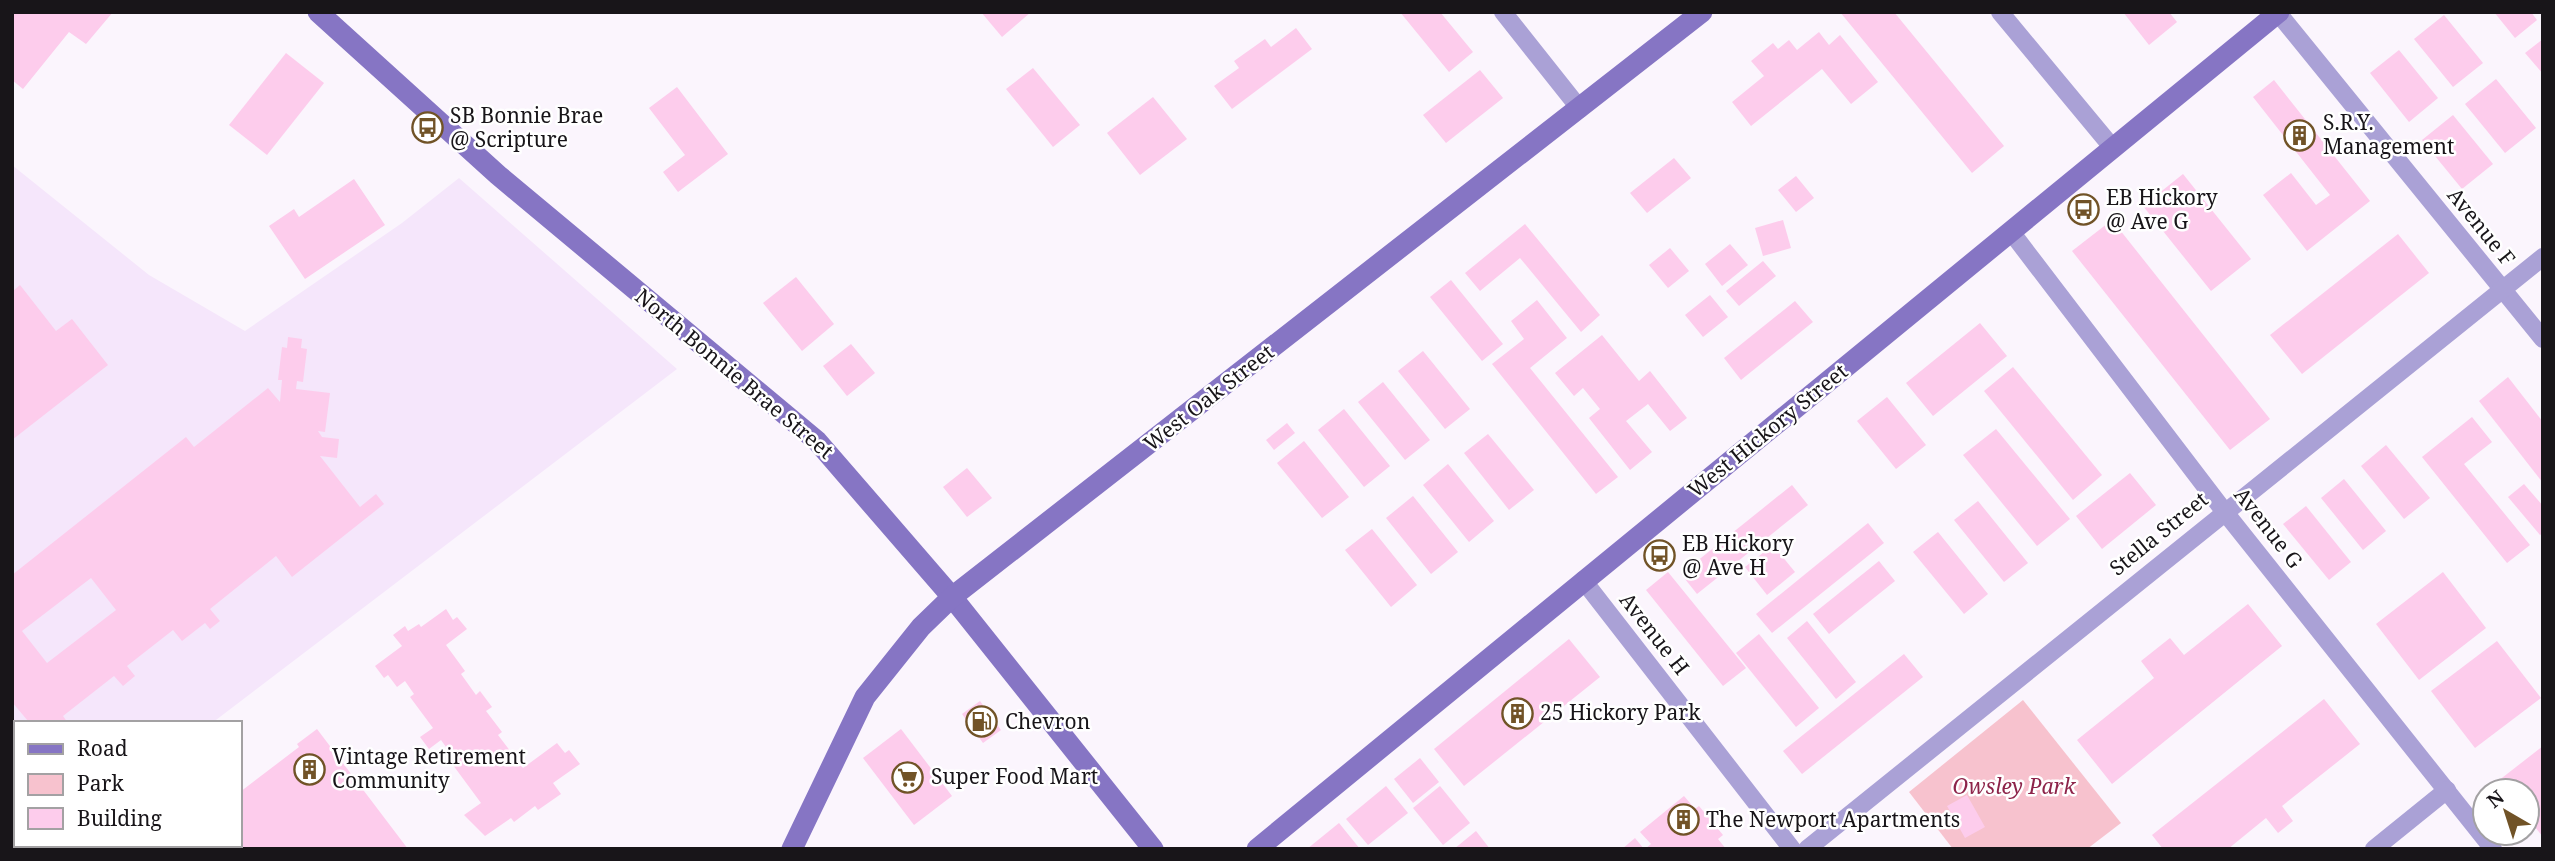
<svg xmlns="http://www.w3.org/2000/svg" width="2555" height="861" font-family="'Noto Serif',serif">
<rect width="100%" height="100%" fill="#fbf5fd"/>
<polygon fill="#f5e6fb" points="12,165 149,275 245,331 402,223 459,178 677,369 212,723 16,723 16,845 50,845 46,849 12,849"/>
<polygon fill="#f7c2ce" points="2023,700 2121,823 2087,849 1953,849 1909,792"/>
<g fill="#fdccec" fill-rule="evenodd">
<polygon points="12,12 113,12 86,44 69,32 23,89 12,80"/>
<polygon points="981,12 1031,12 1002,37"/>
<polygon points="1400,12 1440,12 1473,52 1449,72"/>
<polygon points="1840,12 1894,12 2004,146 1972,173"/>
<polygon points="2123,12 2169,12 2177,22 2149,45"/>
<polygon points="2494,12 2531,12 2537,20 2515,38"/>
<polygon points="2444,15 2483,63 2453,87 2414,39"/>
<polygon points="1296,28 1312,49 1232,109 1214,86 1239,68 1234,61 1265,39 1271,47"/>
<polygon points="1819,32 1829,45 1840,35 1878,82 1851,104 1822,69 1751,126 1732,102 1764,76 1751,61 1773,43 1778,49 1789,40 1797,50"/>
<polygon points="2543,39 2543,74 2525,53"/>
<polygon points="2399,50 2438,98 2409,122 2370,73"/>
<polygon points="286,53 324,83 267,155 229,125"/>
<polygon points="1033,68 1080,125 1053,147 1006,89"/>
<polygon points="1480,70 1503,98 1446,143 1423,115"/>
<polygon points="2496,79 2536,128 2505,153 2465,104"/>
<polygon points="2274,80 2370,201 2307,251 2263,195 2291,173 2316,205 2330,195 2253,97"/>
<polygon points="677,87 728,154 678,192 663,172 685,155 649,108"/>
<polygon points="1153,97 1187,139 1140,175 1107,133"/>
<polygon points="2453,115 2493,164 2462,189 2422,140"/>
<polygon points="1674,158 1691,178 1647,213 1630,193"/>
<polygon points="2183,174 2251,259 2211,291 2143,206"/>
<polygon points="1796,176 1814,198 1796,212 1778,190"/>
<polygon points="354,179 385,225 305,279 269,226 294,209 299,217"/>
<polygon points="1783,220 1791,248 1763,256 1755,228"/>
<polygon points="2112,220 2270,419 2230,450 2072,251"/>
<polygon points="1525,224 1600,315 1581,332 1520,258 1480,291 1465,273"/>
<polygon points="2398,234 2429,273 2302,374 2270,335"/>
<polygon points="1730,244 1748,265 1722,286 1705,264"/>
<polygon points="1670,248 1689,271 1668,288 1649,265"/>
<polygon points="1763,261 1776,276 1739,306 1726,291"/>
<polygon points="796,277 834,324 802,351 763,303"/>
<polygon points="1451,280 1503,344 1482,361 1430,297"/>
<polygon points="20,285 56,331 72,319 108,365 12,440 12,292"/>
<polygon points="1710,295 1728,317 1703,337 1685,315"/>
<polygon points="1537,300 1567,338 1530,368 1618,477 1596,494 1492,364 1524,339 1511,321"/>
<polygon points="1795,301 1813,322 1741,380 1724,358"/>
<polygon points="1980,323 2007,356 1933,416 1906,383"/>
<polygon points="1602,335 1639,381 1650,371 1687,418 1670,431 1648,404 1626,421 1652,452 1630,470 1589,418 1600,409 1583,388 1574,396 1555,373"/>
<path d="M 288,337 L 302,339 L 301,348 L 307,349 L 303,382 L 297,381 L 296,389 L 330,393 L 325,432 L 318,431 L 322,437 L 339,439 L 337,458 L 320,456 L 360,507 L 376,494 L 384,504 L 292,577 L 276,556 L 210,609 L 220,621 L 210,629 L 205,623 L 182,641 L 173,630 L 127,666 L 135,676 L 123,686 L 114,676 L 63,716 L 68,723 L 25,723 L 28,721 L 12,702 L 12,575 L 186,437 L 194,447 L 268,388 L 280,402 L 282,380 L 278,380 L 282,347 L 287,348 ZM 91,578 L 116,610 L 47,663 L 22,631 Z"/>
<polygon points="851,344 875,373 847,396 823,366"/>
<polygon points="1423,351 1470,409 1445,429 1398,371"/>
<polygon points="2013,367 2102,475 2073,500 1984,391"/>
<polygon points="2508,377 2543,422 2543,483 2479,401"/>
<polygon points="1383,382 1430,440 1405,460 1358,402"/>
<polygon points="1887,397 1926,445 1896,469 1857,421"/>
<polygon points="1344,409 1390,466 1364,487 1318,430"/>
<polygon points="2472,417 2492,442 2464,464 2530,545 2507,563 2422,457"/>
<polygon points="1287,423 1295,433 1274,450 1266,440"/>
<polygon points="1996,429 2070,519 2037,546 1963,455"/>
<polygon points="1488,434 1534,490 1509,510 1464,453"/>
<polygon points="1304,441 1349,497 1322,518 1277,463"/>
<polygon points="2386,445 2430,498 2404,519 2361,466"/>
<polygon points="1448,464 1494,521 1469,542 1423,485"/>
<polygon points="967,468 992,498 967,517 943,487"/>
<polygon points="2130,473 2156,505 2102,549 2076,516"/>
<polygon points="2344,479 2386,531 2363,550 2321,498"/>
<polygon points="2524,484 2543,506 2543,533 2540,535 2508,497"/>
<polygon points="1792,485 1808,505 1697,594 1681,574"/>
<polygon points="1413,496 1458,552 1431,574 1386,518"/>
<polygon points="1978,501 2028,563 2004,582 1954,520"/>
<polygon points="2306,506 2351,562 2329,580 2283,524"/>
<polygon points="1868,523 1884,543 1772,633 1756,614"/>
<polygon points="1372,529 1417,585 1391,607 1345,550"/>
<polygon points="1938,532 1988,594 1964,614 1913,552"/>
<polygon points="1773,545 1795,572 1767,595 1745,567"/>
<polygon points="1879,561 1895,581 1829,634 1813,614"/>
<polygon points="1668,572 1746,668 1723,686 1646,590"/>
<polygon points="2443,572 2486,628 2419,680 2376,624"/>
<polygon points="2248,604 2282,646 2112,784 2077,740 2154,678 2141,661 2170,638 2184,655"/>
<polygon points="446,609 453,620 457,617 467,629 446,645 465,671 461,674 476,695 480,691 492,707 486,711 502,732 498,735 523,768 557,743 565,753 569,750 580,764 553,783 561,794 538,810 535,806 514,822 511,818 485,836 464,815 481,803 450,761 454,758 441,740 429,749 420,737 433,728 410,697 414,694 405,681 397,687 388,675 384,678 375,666 402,646 393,635 405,626 408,631 419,624 421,627"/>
<polygon points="1807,621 1856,682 1836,699 1787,638"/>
<polygon points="1759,634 1819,708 1796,727 1736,653"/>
<polygon points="1569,639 1600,677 1464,786 1434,749"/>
<polygon points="2497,641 2541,698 2475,748 2431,691"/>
<polygon points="1904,654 1923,677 1802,774 1783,751"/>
<polygon points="2324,699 2360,744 2282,806 2293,821 2278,833 2266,818 2228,849 2163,849 2152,835"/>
<polygon points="980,701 1001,730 983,743 962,714"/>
<polygon points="317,729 408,849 215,849 212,845 240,845 240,792 299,747 297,744"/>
<polygon points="901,729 952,796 914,825 863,758"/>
<polygon points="2543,746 2543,837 2527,817 2527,791 2506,791 2498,781"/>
<polygon points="1420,758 1439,782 1413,803 1394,779"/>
<polygon points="1386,786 1408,813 1368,845 1346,819"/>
<polygon points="1440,786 1470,823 1443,845 1413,808"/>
<polygon points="1967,795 1985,827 1965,838 1947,806"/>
<polygon points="1684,796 1695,809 1699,806 1723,835 1718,839 1726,849 1645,849 1651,844 1640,832"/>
<polygon points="1339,823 1360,849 1307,849"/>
<polygon points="1476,831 1490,849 1454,849"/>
<polygon points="1635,838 1644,849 1622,849"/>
</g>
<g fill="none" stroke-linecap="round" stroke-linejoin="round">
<g stroke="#aaa1d6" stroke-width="18">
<polyline points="1503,12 1580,109"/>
<polyline points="2000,12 2112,147"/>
<polyline points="2278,13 2543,339"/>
<polyline points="2012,233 2224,511 2493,849"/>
<polyline points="1583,580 1792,849"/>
<polyline points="1807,849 2543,257"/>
<polyline points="2374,849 2447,790"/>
</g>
<g stroke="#8675c4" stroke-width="21">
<polyline points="318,12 498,175 817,441 952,597 1153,849"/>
<polyline points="792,849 865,697 921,627 952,597 1702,12"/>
<polyline points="1257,849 2279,12"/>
</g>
</g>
<defs>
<symbol id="bus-ring" viewBox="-11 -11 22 22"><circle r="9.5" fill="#fff" stroke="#715327" stroke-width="1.5"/><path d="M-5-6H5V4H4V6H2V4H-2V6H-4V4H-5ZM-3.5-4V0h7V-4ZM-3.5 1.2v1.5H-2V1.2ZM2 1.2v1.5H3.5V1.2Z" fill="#715327"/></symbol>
<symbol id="building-ring" viewBox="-11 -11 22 22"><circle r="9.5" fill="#fff" stroke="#715327" stroke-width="1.5"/><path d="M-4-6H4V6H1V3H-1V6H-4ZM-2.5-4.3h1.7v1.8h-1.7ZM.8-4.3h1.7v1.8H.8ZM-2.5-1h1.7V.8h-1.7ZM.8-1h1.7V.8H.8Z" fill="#715327"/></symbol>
<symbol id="fuel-ring" viewBox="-11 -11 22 22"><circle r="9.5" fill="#fff" stroke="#715327" stroke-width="1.5"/><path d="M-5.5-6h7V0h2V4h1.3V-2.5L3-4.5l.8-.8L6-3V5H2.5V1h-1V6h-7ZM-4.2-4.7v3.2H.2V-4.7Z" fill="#715327"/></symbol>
<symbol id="supermarket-ring" viewBox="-11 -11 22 22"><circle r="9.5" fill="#fff" stroke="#715327" stroke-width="1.5"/><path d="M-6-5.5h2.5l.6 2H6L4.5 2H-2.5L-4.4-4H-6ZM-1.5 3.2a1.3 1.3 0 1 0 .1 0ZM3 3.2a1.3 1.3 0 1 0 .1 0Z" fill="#715327"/></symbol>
</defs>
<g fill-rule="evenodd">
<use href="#bus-ring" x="410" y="110" width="35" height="35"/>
<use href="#building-ring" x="2282" y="118" width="35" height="35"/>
<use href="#bus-ring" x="2066" y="192" width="35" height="35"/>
<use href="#bus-ring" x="1642" y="538" width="35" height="35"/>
<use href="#building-ring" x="1500" y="696" width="35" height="35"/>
<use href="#fuel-ring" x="964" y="704" width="35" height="35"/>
<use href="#building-ring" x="292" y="752" width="35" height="35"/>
<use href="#supermarket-ring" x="890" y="760" width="35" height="35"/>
<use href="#building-ring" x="1666" y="802" width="35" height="35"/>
</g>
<g text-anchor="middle" stroke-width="5" stroke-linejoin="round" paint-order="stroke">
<g font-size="21" fill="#181519" stroke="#fff" text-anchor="start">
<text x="450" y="123">SB Bonnie Brae<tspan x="450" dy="24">@ Scripture</tspan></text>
<text x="2323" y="130">S.R.Y.<tspan x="2323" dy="24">Management</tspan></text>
<text x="2106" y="205">EB Hickory<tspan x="2106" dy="24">@ Ave G</tspan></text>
<text x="1682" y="551">EB Hickory<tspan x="1682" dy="24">@ Ave H</tspan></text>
<text x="1540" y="720">25 Hickory Park</text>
<text x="1005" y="729">Chevron</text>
<text x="332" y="764">Vintage Retirement<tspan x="332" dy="24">Community</tspan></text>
<text x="931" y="784">Super Food Mart</text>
<text x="1706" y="827">The Newport Apartments</text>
</g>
<g font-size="21" fill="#181519" stroke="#fff">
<text transform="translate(2481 227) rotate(51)" y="7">Avenue F</text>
<text transform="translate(734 374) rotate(40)" y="7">North Bonnie Brae Street</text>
<text transform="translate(1209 398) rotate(-38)" y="7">West Oak Street</text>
<text transform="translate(1768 431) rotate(-39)" y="7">West Hickory Street</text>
<text transform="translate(2268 528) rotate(52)" y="7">Avenue G</text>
<text transform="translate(2159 534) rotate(-39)" y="7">Stella Street</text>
<text transform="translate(1654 634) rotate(52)" y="7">Avenue H</text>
</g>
<g font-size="21" font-style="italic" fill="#8d244a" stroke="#fff">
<text x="2014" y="794">Owsley Park</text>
</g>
</g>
<rect width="2555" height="861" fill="none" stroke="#181519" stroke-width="28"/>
<rect x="14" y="721" width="228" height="126" fill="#ffffff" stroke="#a3a1a3" stroke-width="2"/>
<rect x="28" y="744" width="35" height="10" fill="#8675c4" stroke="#a3a1a3" stroke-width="2"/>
<text x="77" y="756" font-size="21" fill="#181519">Road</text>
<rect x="28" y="774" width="35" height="21" fill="#f7c2ce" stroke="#a3a1a3" stroke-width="2"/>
<text x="77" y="791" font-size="21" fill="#181519">Park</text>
<rect x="28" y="808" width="35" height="21" fill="#fdccec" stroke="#a3a1a3" stroke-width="2"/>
<text x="77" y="826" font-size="21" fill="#181519">Building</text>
<g transform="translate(2506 812) rotate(321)"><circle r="33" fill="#ffffff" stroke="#a3a1a3" stroke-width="2"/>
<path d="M0-5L12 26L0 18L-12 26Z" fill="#715327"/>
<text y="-10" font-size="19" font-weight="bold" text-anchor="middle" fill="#181519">N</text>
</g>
</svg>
